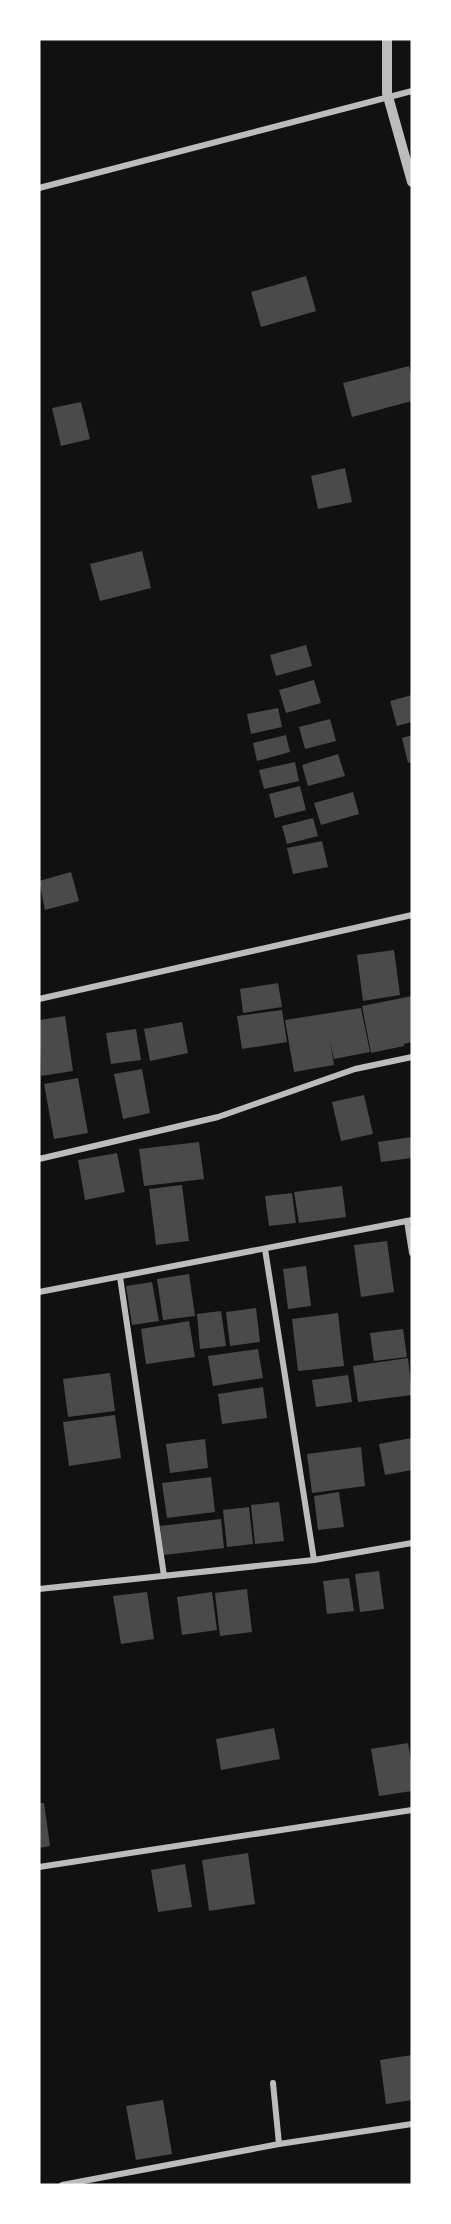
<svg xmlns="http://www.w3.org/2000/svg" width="451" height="2224" font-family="'Alegreya Sans',sans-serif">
<rect width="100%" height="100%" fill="#111"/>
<g fill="#4a4a4a">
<polygon points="306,276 316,311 261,327 251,292"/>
<polygon points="409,366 412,378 412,401 352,417 343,383"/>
<polygon points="81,402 90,439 61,446 52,408"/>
<polygon points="345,468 352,502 318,509 311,476"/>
<polygon points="142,551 151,588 100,601 90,564"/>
<polygon points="306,645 312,666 276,676 270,655"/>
<polygon points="314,680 321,703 286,713 279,690"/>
<polygon points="412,695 412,722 397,726 390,701"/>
<polygon points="278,708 282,727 251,734 247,714"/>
<polygon points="330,719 336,741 305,749 299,727"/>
<polygon points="286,735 290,752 257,761 253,743"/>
<polygon points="412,735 412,762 408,763 402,738"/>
<polygon points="338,754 345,776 308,786 302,765"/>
<polygon points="295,762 299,781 264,789 259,770"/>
<polygon points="300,786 306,810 275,818 269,794"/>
<polygon points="353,792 359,814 321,825 314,803"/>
<polygon points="313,818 318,836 287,844 282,826"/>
<polygon points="322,841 328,867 293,874 287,848"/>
<polygon points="71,872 79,901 45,910 39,881"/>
<polygon points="394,950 400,995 363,1001 357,955"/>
<polygon points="278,983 282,1007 243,1013 240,989"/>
<polygon points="412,996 412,1042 404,1044 404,1046 371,1053 362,1006"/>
<polygon points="361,1008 370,1052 334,1059 330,1040 334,1065 294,1072 285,1020"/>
<polygon points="282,1010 287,1042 242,1049 237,1016"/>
<polygon points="65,1016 73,1071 41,1076 39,1020"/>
<polygon points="182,1022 188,1053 150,1061 144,1029"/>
<polygon points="136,1029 141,1060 111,1064 106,1033"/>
<polygon points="142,1069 150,1113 123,1119 114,1074"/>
<polygon points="78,1078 88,1133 54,1139 44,1084"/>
<polygon points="364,1095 373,1134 341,1141 332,1102"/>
<polygon points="412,1137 412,1158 381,1162 378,1142"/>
<polygon points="199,1142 204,1179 144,1186 139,1149"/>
<polygon points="117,1153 125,1192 85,1200 78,1160"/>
<polygon points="182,1185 189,1241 156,1245 149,1189"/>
<polygon points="342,1186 346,1217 299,1223 294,1192"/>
<polygon points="292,1193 296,1223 269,1226 265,1196"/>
<polygon points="387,1241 394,1292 361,1297 354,1245"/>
<polygon points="306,1266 311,1306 288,1309 283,1269"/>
<polygon points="189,1274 195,1316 163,1320 157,1279"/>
<polygon points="152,1282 159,1321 132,1325 126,1286"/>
<polygon points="256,1308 260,1342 230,1346 226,1312"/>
<polygon points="221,1311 226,1346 200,1349 197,1314"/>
<polygon points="338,1313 344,1366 298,1371 292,1319"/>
<polygon points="189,1321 195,1357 146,1364 141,1329"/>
<polygon points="403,1329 407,1357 374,1361 370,1333"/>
<polygon points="258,1349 263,1378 213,1386 208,1356"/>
<polygon points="408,1358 412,1395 358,1402 353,1366"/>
<polygon points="110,1373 115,1411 68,1417 63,1379"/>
<polygon points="348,1375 352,1402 316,1407 312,1380"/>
<polygon points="263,1387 267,1418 222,1424 218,1394"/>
<polygon points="115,1415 121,1458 69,1466 63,1422"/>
<polygon points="412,1438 412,1470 385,1475 379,1444"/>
<polygon points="205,1439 208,1468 170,1473 166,1444"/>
<polygon points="361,1447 365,1486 312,1493 307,1454"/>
<polygon points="211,1477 215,1512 167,1518 162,1483"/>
<polygon points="339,1492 344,1527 318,1530 314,1496"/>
<polygon points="279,1502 284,1541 255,1544 251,1505"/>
<polygon points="249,1507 253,1544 227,1547 223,1510"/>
<polygon points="221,1519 224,1548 164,1555 160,1526"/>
<polygon points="379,1571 384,1609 360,1612 355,1574"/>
<polygon points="349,1578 354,1611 327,1614 323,1581"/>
<polygon points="247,1589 252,1632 220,1636 215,1593"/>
<polygon points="147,1592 154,1639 121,1644 113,1596"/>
<polygon points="212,1592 217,1630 182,1635 177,1597"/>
<polygon points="274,1728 280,1759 221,1770 216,1739"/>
<polygon points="408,1743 412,1767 412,1791 379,1796 371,1749"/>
<polygon points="39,1803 44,1803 50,1846 39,1848"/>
<polygon points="248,1853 255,1904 209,1911 202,1860"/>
<polygon points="185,1864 192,1907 158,1912 151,1870"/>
<polygon points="412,2055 412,2100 386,2104 380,2060"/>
<polygon points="163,2100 172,2154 136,2160 126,2106"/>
</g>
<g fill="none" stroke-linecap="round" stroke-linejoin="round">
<g stroke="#bcbcbc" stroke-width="6">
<polyline points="39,188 412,91"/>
<polyline points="39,999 412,915"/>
<polyline points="39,1159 218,1117 355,1069 412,1057"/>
<polyline points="407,1221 412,1253"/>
<polyline points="265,1249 314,1560"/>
<polyline points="120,1277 164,1576"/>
<polyline points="39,1292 412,1220"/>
<polyline points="39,1589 314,1560 412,1543"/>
<polyline points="39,1867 412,1810"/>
<polyline points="273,2083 279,2144"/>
<polyline points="62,2185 279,2144 412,2124"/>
</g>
<polyline stroke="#bcbcbc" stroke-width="10" points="387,39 387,93 412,182"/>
</g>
<rect width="451" height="2224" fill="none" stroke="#ffffff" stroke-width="81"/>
</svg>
